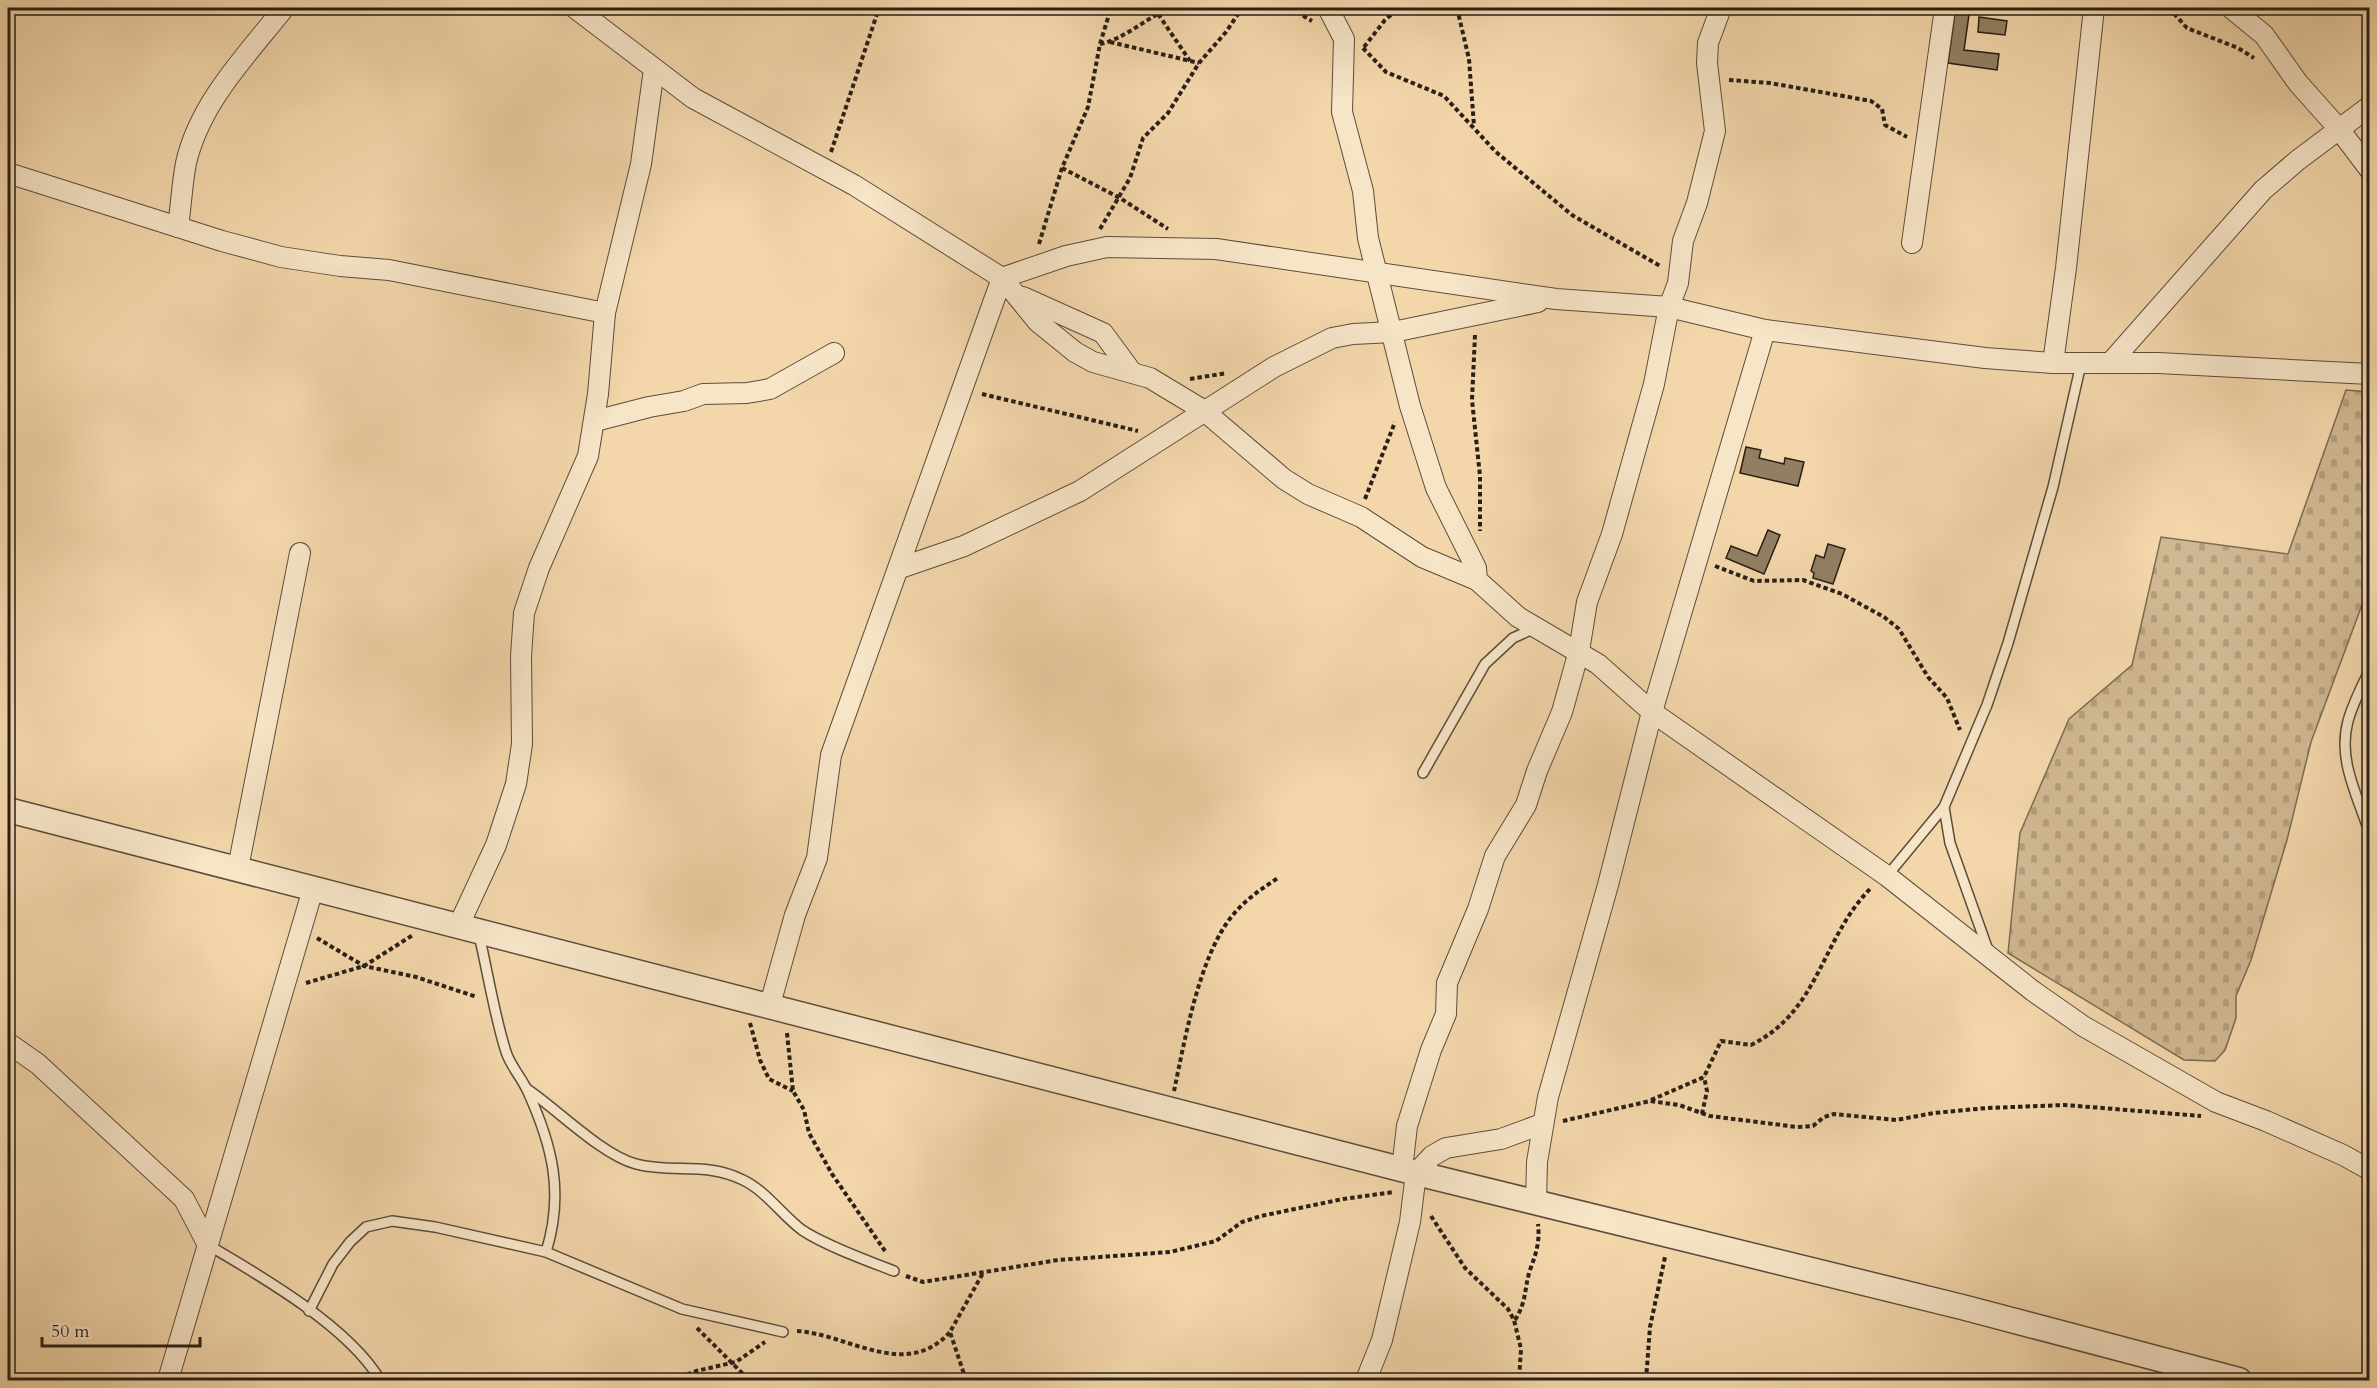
<svg xmlns="http://www.w3.org/2000/svg" width="2377" height="1388" font-family="Cardo,serif">
<defs>
<pattern id="cemetery-stones" width="16" height="16" patternUnits="userSpaceOnUse" patternTransform="scale(1.5)"><rect width="16" height="16" fill="#d0b892"/><path d="M2 7V4a2 2 0 0 1 4 0v3zM10 15v-3a2 2 0 0 1 4 0v3z" fill="#b39e7d"/></pattern>
</defs>
<rect width="100%" height="100%" fill="#f3d7ab"/>
<filter id="stains"><feTurbulence type="fractalNoise" baseFrequency=".00333" numOctaves="4"/><feColorMatrix values="0 0 0 0 .2 0 0 0 0 .09 0 0 0 0 .02 0 0 0 .5 -.17"/></filter>
<radialGradient id="worn" r=".72"><stop offset=".6" stop-color="#630" stop-opacity="0"/><stop offset="1" stop-color="#630" stop-opacity=".3"/></radialGradient>
<polygon fill="url(#cemetery-stones)" stroke="#7c6c54" stroke-width="1.5" points="2346,390 2369,392 2369,586 2311,742 2287,840 2251,960 2236,996 2236,1018 2225,1050 2215,1061 2184,1060 2008,953 2020,833 2069,719 2132,665 2161,537 2288,554"/>
<g fill="#927f63" stroke="#281f16" stroke-width="1.5">
<polygon points="1955,13 1969,15 1964,50 1999,54 1997,70 1948,63"/>
<polygon points="1979,17 2007,21 2005,35 1978,32"/>
<polygon points="1746,447 1761,450 1759,458 1784,464 1785,458 1804,462 1798,486 1740,473"/>
<polygon points="1768,530 1780,535 1764,574 1726,558 1731,546 1757,556"/>
<polygon points="1828,544 1845,549 1833,584 1813,578 1814,573 1811,571 1816,555 1824,558"/>
</g>
<g fill="none" stroke-linecap="round" stroke-linejoin="round">
<defs>
<g id="service">
<path d="M 2370,669 C 2362,686 2353,703 2348,721 C 2337,761 2359,798 2370,835"/>
<polyline points="1423,773 1485,664 1513,638 1535,628"/>
<polyline points="1887,876 1944,807"/>
<path d="M 479,935 C 488,973 494,1014 506,1052 C 511,1067 522,1078 528,1092 C 553,1147 564,1194 546,1252"/>
<polyline points="1988,950 1950,843 1944,807 1987,705 2008,643 2053,487 2081,364"/>
<path d="M 527,1089 C 558,1110 602,1155 636,1164 C 673,1174 705,1161 743,1180 C 766,1191 782,1215 802,1230 C 824,1245 868,1261 894,1271"/>
<path d="M 208,1245 C 261,1276 349,1327 380,1380"/>
<polyline points="309,1311 333,1264 350,1242 366,1227 392,1221 435,1227 546,1252 682,1309 783,1332"/>
</g>
<g id="minor">
<polyline points="575,8 693,98 854,185 1002,278 1038,322 1075,352 1093,362 1150,378 1203,410 1284,479 1308,494 1361,517 1422,557 1477,580 1518,617 1598,664 1652,712 1887,876 2033,991 2083,1026 2216,1102 2266,1121 2343,1155 2370,1170"/>
<polyline points="1328,8 1344,39 1342,112 1363,191 1368,238 1410,406 1436,488 1476,568 1477,580"/>
<polyline points="2231,8 2264,35 2298,83 2339,129 2370,170"/>
<polyline points="8,173 222,241 281,257 340,266 389,270 605,313"/>
<path d="M 178,227 C 181,206 182,184 186,163 C 200,102 247,55 284,8"/>
<polyline points="1912,243 1945,8"/>
<polyline points="1023,297 1103,333 1131,371"/>
<polyline points="2111,362 2263,190 2298,160 2370,106"/>
<polyline points="2053,363 2066,268 2094,8"/>
<polyline points="595,421 649,407 684,401 703,394 747,393 770,389 834,353"/>
<polyline points="900,568 964,546 1080,491 1274,367 1332,338 1353,334 1393,332 1538,302"/>
<polyline points="238,868 300,553"/>
<polyline points="458,927 496,845 516,784 522,744 521,656 524,613 539,568 588,456 598,394 605,313 641,164 654,69"/>
<polyline points="769,1008 795,915 817,858 831,755 1002,278 1066,256 1107,247 1216,249 1556,299 1669,307 1765,330 1985,358 2053,363 2158,363 2370,374"/>
<polyline points="8,1043 38,1064 184,1199 208,1245"/>
<polyline points="1402,1169 1407,1126 1431,1050 1446,1014 1447,983 1478,909 1495,856 1526,805 1537,771 1562,712 1579,651 1587,602 1612,534 1654,384 1669,307 1678,283 1683,241 1697,203 1715,131 1707,63 1708,43 1721,8"/>
<polyline points="1536,1202 1537,1162 1548,1097 1608,885 1652,712 1765,330"/>
<polyline points="168,1380 313,889"/>
<polyline points="1366,1380 1382,1340 1410,1222 1416,1173 1432,1156 1446,1148 1501,1139 1542,1124"/>
</g>
<polyline id="tertiary" points="8,810 1416,1173 1962,1307 2239,1380"/>
</defs>
<use href="#service" stroke="#5b4d3b" stroke-width="12"/>
<use href="#minor" stroke="#5b4d3b" stroke-width="22"/>
<use href="#tertiary" stroke="#5b4d3b" stroke-width="27"/>
<g stroke="#281f16" stroke-width="4" stroke-dasharray="4.5 3" stroke-linecap="butt">
<polyline points="1154,8 1190,61"/>
<polyline points="1290,8 1312,21"/>
<polyline points="1457,8 1469,59 1474,126"/>
<polyline points="2169,8 2187,28 2238,48 2254,58"/>
<polyline points="1110,42 1199,63"/>
<path d="M 1100,44 C 1125,39 1147,17 1171,8"/>
<polyline points="1364,47 1385,20 1399,8"/>
<polyline points="1363,48 1386,72 1444,96 1496,152 1572,215 1660,266"/>
<polyline points="1729,80 1770,83 1871,101 1882,109 1885,125 1907,137"/>
<polyline points="831,152 879,8"/>
<polyline points="1062,168 1120,198 1168,229"/>
<polyline points="1100,229 1130,178 1143,138 1168,113 1199,63 1226,32 1242,8"/>
<polyline points="1039,244 1062,168 1088,107 1100,44 1111,8"/>
<polyline points="1475,335 1472,400 1480,476 1480,531"/>
<polyline points="1190,379 1227,373"/>
<polyline points="982,394 1138,431"/>
<polyline points="1365,499 1395,422"/>
<polyline points="1715,566 1754,581 1803,580 1842,594 1884,617 1899,629 1928,677 1947,698 1960,730"/>
<polyline points="317,938 364,966 416,977 477,997"/>
<polyline points="306,983 364,966 413,935"/>
<polyline points="750,1023 760,1060 769,1079 793,1091"/>
<polyline points="787,1033 793,1091 804,1110 809,1133 832,1174 885,1251"/>
<path d="M 1174,1091 C 1185,1039 1199,957 1232,916 C 1245,900 1261,889 1278,878"/>
<path d="M 1651,1100 L 1704,1077 L 1721,1041 L 1751,1045 C 1820,1011 1821,938 1871,888"/>
<polyline points="1702,1114 1707,1091 1704,1077"/>
<polyline points="1563,1121 1650,1101 1679,1105 1710,1116 1797,1127 1813,1126 1824,1117 1834,1114 1896,1120 1934,1113 1987,1108 2065,1105 2201,1116"/>
<polyline points="1431,1216 1465,1268 1508,1309 1514,1320 1521,1349 1519,1380"/>
<polyline points="906,1276 923,1282 1058,1260 1170,1252 1216,1241 1242,1222 1261,1216 1343,1199 1394,1192"/>
<path d="M 1515,1320 C 1527,1301 1524,1289 1530,1270 C 1536,1254 1540,1242 1538,1224"/>
<polyline points="697,1328 749,1380"/>
<path d="M 797,1331 C 848,1334 906,1381 950,1332"/>
<polyline points="673,1380 696,1371 736,1362 765,1342"/>
<polyline points="966,1380 950,1332 983,1273"/>
<polyline points="1646,1380 1650,1327 1665,1257"/>
</g>
<use href="#service" stroke="#f7e5c8" stroke-width="9"/>
<use href="#minor" stroke="#f7e5c8" stroke-width="20"/>
<use href="#tertiary" stroke="#f7e5c8" stroke-width="24"/>
</g>
<rect width="2377" height="1388" fill="none" stroke="#f3d7ab" stroke-width="30"/>
<rect x="9" y="9" width="2359" height="1370" fill="none" stroke="#281f16" stroke-width="3"/>
<rect x="15" y="15" width="2347" height="1358" fill="none" stroke="#281f16" stroke-width="1.5"/>
<path d="M42 1337v9h158v-9" fill="none" stroke="#281f16" stroke-width="3"/>
<text x="51" y="1337" font-size="18" fill="#281f16" stroke="#f7e5c8" stroke-width="4.5" paint-order="stroke">50 m</text>
<rect width="100%" height="100%" filter="url(#stains)"/>
<rect width="100%" height="100%" fill="url(#worn)"/>
</svg>
